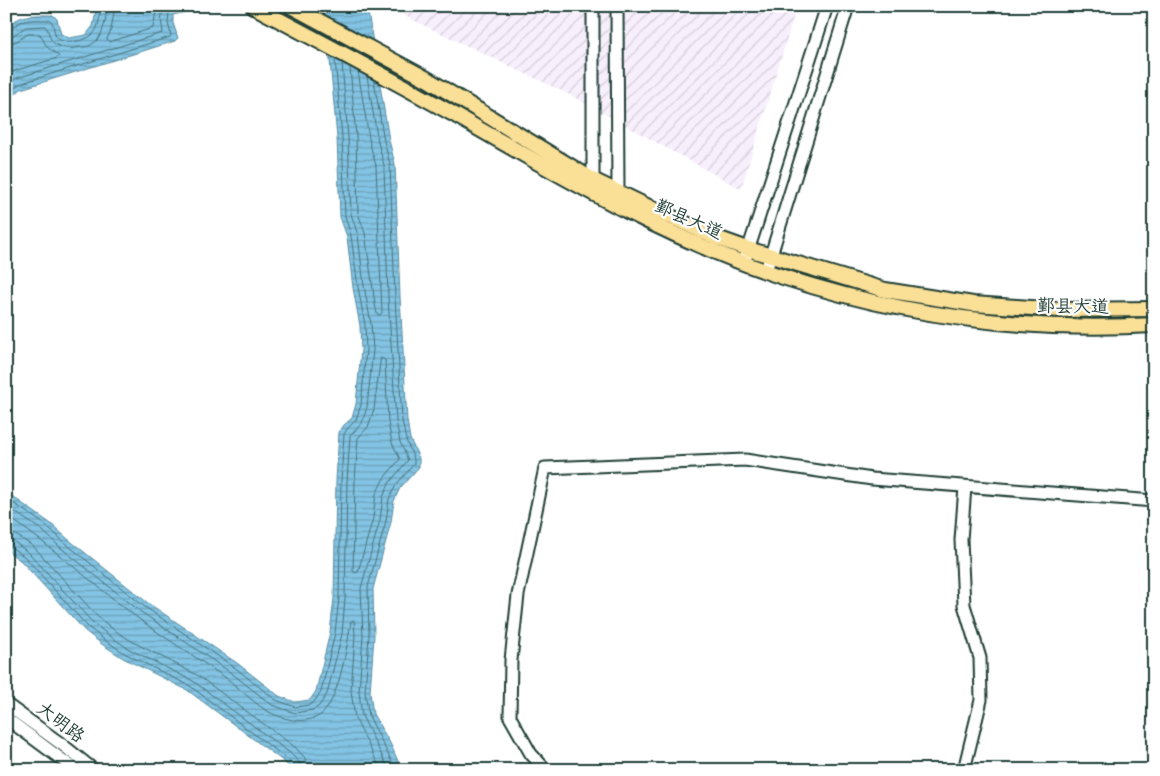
<svg xmlns="http://www.w3.org/2000/svg" width="1160" height="776" font-family="'Shantell Sans','LXGW WenKai TC',sans-serif">
<defs>
<pattern id="industrial-furrows" width="10" height="10" patternUnits="userSpaceOnUse" patternTransform="scale(1.25)"><rect width="10" height="10" fill="#f8effd"/><path d="M-1 1l2-2M0 10L10 0M9 11l2-2" fill="none" stroke="#d4ced9"/></pattern>
<pattern id="water-rules" width="6" height="5" patternUnits="userSpaceOnUse" patternTransform="scale(1.25)"><rect width="6" height="5" fill="#83c3e3"/><path d="M0 2.5h6" fill="none" stroke="#6ba0b9"/></pattern>
</defs>
<rect width="100%" height="100%" fill="#fff"/>
<filter id="ink" filterUnits="userSpaceOnUse"><feTurbulence type="fractalNoise" baseFrequency=".02" numOctaves="2"/><feDisplacementMap in="SourceGraphic" scale="10" xChannelSelector="R" yChannelSelector="G"/><feConvolveMatrix kernelMatrix="1 2 1 2 8 2 1 2 1" color-interpolation-filters="sRGB"/></filter>
<g filter="url(#ink)">
<polygon fill="url(#industrial-furrows)" points="384,6 797,6 741,189 572,96"/>
<g fill="url(#water-rules)" stroke="#5b8d9d">
<path d="M 97,6 L 212,6 L 173,15 L 173,23 L 178,38 L 175,41 L 21,89 L 6,102 L 6,27 C 22,13 34,15 53,15 L 57,19 L 61,34 L 69,38 L 86,35 L 93,26 Z"/>
<polygon points="325,6 367,6 389,140 395,164 400,297 407,420 410,439 419,458 419,467 400,488 394,501 391,522 373,589 374,636 370,692 373,714 390,743 402,770 292,770 283,761 187,690 123,658 103,645 85,631 21,561 6,550 6,492 50,523 68,539 148,603 237,663 279,696 295,702 310,700 316,691 330,632 334,598 336,480 339,432 344,425 352,418 356,404 361,350 360,326 353,288 347,237 340,217 337,138"/>
</g>
<g fill="none" stroke-linecap="round" stroke-linejoin="round">
<g stroke="#47737a" stroke-width="1">
<polyline points="115,6 111,30 107,39 109,42 153,28 157,6"/>
<path d="M 6,30 C 13,29 17,22 25,21 C 32,19 42,20 50,20 C 55,24 53,33 57,38 C 61,41 68,43 72,42 C 98,38 98,30 101,6"/>
<path d="M 6,37 L 12,36 L 26,27 L 45,26 C 50,31 48,38 54,43 C 60,48 68,49 76,48 C 81,47 87,47 91,45 C 104,38 106,19 107,6"/>
<polyline points="6,44 15,42 28,34 40,34 47,47 59,56 57,58 14,71 6,77"/>
<polyline points="350,67 356,137 358,213 365,233 375,304 377,314 380,315 382,313 376,166 370,144 358,71"/>
<polyline points="367,76 378,142 384,165 388,297 396,421 400,442 408,460 390,482 383,497 380,520 361,588 363,636 359,692 362,716 389,770"/>
<polyline points="374,80 384,141 390,164 395,297 402,421 406,440 414,459 414,464 396,485 389,499 386,521 368,587 369,636 365,692 369,716 396,770"/>
<path d="M 6,86 L 17,78 L 162,33 L 163,31 C 161,22 160,13 166,6"/>
<polyline points="6,95 19,84 170,37 171,35 168,23 169,12 173,10 192,6"/>
<polygon points="381,358 385,360 388,422 392,443 400,459 384,478 376,494 373,518 358,572 355,573 353,571 355,481 358,438 368,427 374,409"/>
<polyline points="6,498 47,526 65,543 145,607 234,667 276,700 295,707 310,705 314,702 321,692 335,633 339,598 341,481 344,434 348,428 356,420 361,405 366,350 365,325 358,287 351,236 345,216 342,137 335,59"/>
<polyline points="6,506 43,531 61,548 141,612 230,672 272,705 295,713 313,710 319,706 327,694 342,634 345,598 347,481 350,436 362,423 367,407 373,350 371,324 364,286 358,235 351,214 348,137 342,63"/>
<path d="M 6,515 C 51,546 92,583 135,616 C 164,638 196,657 226,678 C 241,689 255,705 271,713 C 286,720 303,724 319,716 C 338,706 348,642 351,621 L 354,620 L 355,636 L 351,691 L 355,718 L 381,770"/>
<polyline points="6,533 16,535 34,547 98,617 114,630 133,642 197,675 295,747 305,758 308,770"/>
<polyline points="6,540 13,541 29,553 93,623 110,636 129,649 193,681 290,753 299,762 301,770"/>
<polyline points="6,547 11,547 25,557 88,627 106,641 126,654 190,686 286,758 293,765 295,770"/>
</g>
<defs>
<g id="minor">
<polyline points="593,6 593,180"/>
<polyline points="617,6 618,192"/>
<polyline points="744,263 827,6"/>
<polyline points="766,271 848,6"/>
<polyline points="6,704 64,746 94,770"/>
<polyline points="6,718 76,770"/>
<polyline points="546,770 531,754 510,717 511,660 518,595 545,468 745,460 872,479 1154,501"/>
<polyline points="964,770 981,700 980,658 964,605 961,540 965,487"/>
</g>
<g id="major">
<path d="M 253,6 C 321,42 389,78 455,115 C 561,176 666,239 783,277 C 902,316 1029,332 1154,325"/>
<polyline points="291,6 427,79 593,180 651,208 717,238 748,249 885,290 973,304 1060,310 1154,309"/>
</g>
</defs>
<use href="#minor" stroke="#1f3d34" stroke-width="15"/>
<use href="#major" stroke="#1f3d34" stroke-width="18"/>
<use href="#minor" stroke="#fff" stroke-width="11"/>
<use href="#major" stroke="#fadf96" stroke-width="14"/>
</g>
</g>
<g text-anchor="middle" stroke-width="4.5" stroke-linejoin="round" paint-order="stroke">
<g font-size="18" fill="#1f3d34" stroke="#fff">
<text transform="translate(689 219) rotate(24)" y="6">鄞县大道</text>
<text transform="translate(1073 306) rotate(1)" y="6">鄞县大道</text>
<text transform="translate(61 722) rotate(37)" y="6">大明路</text>
</g>
</g>
<rect width="1160" height="776" fill="none" stroke="#fff" stroke-width="25"/>
<rect x="12" y="12" width="1135" height="751" fill="none" stroke="#1f3d34" stroke-width="2" filter="url(#ink)"/>
</svg>
